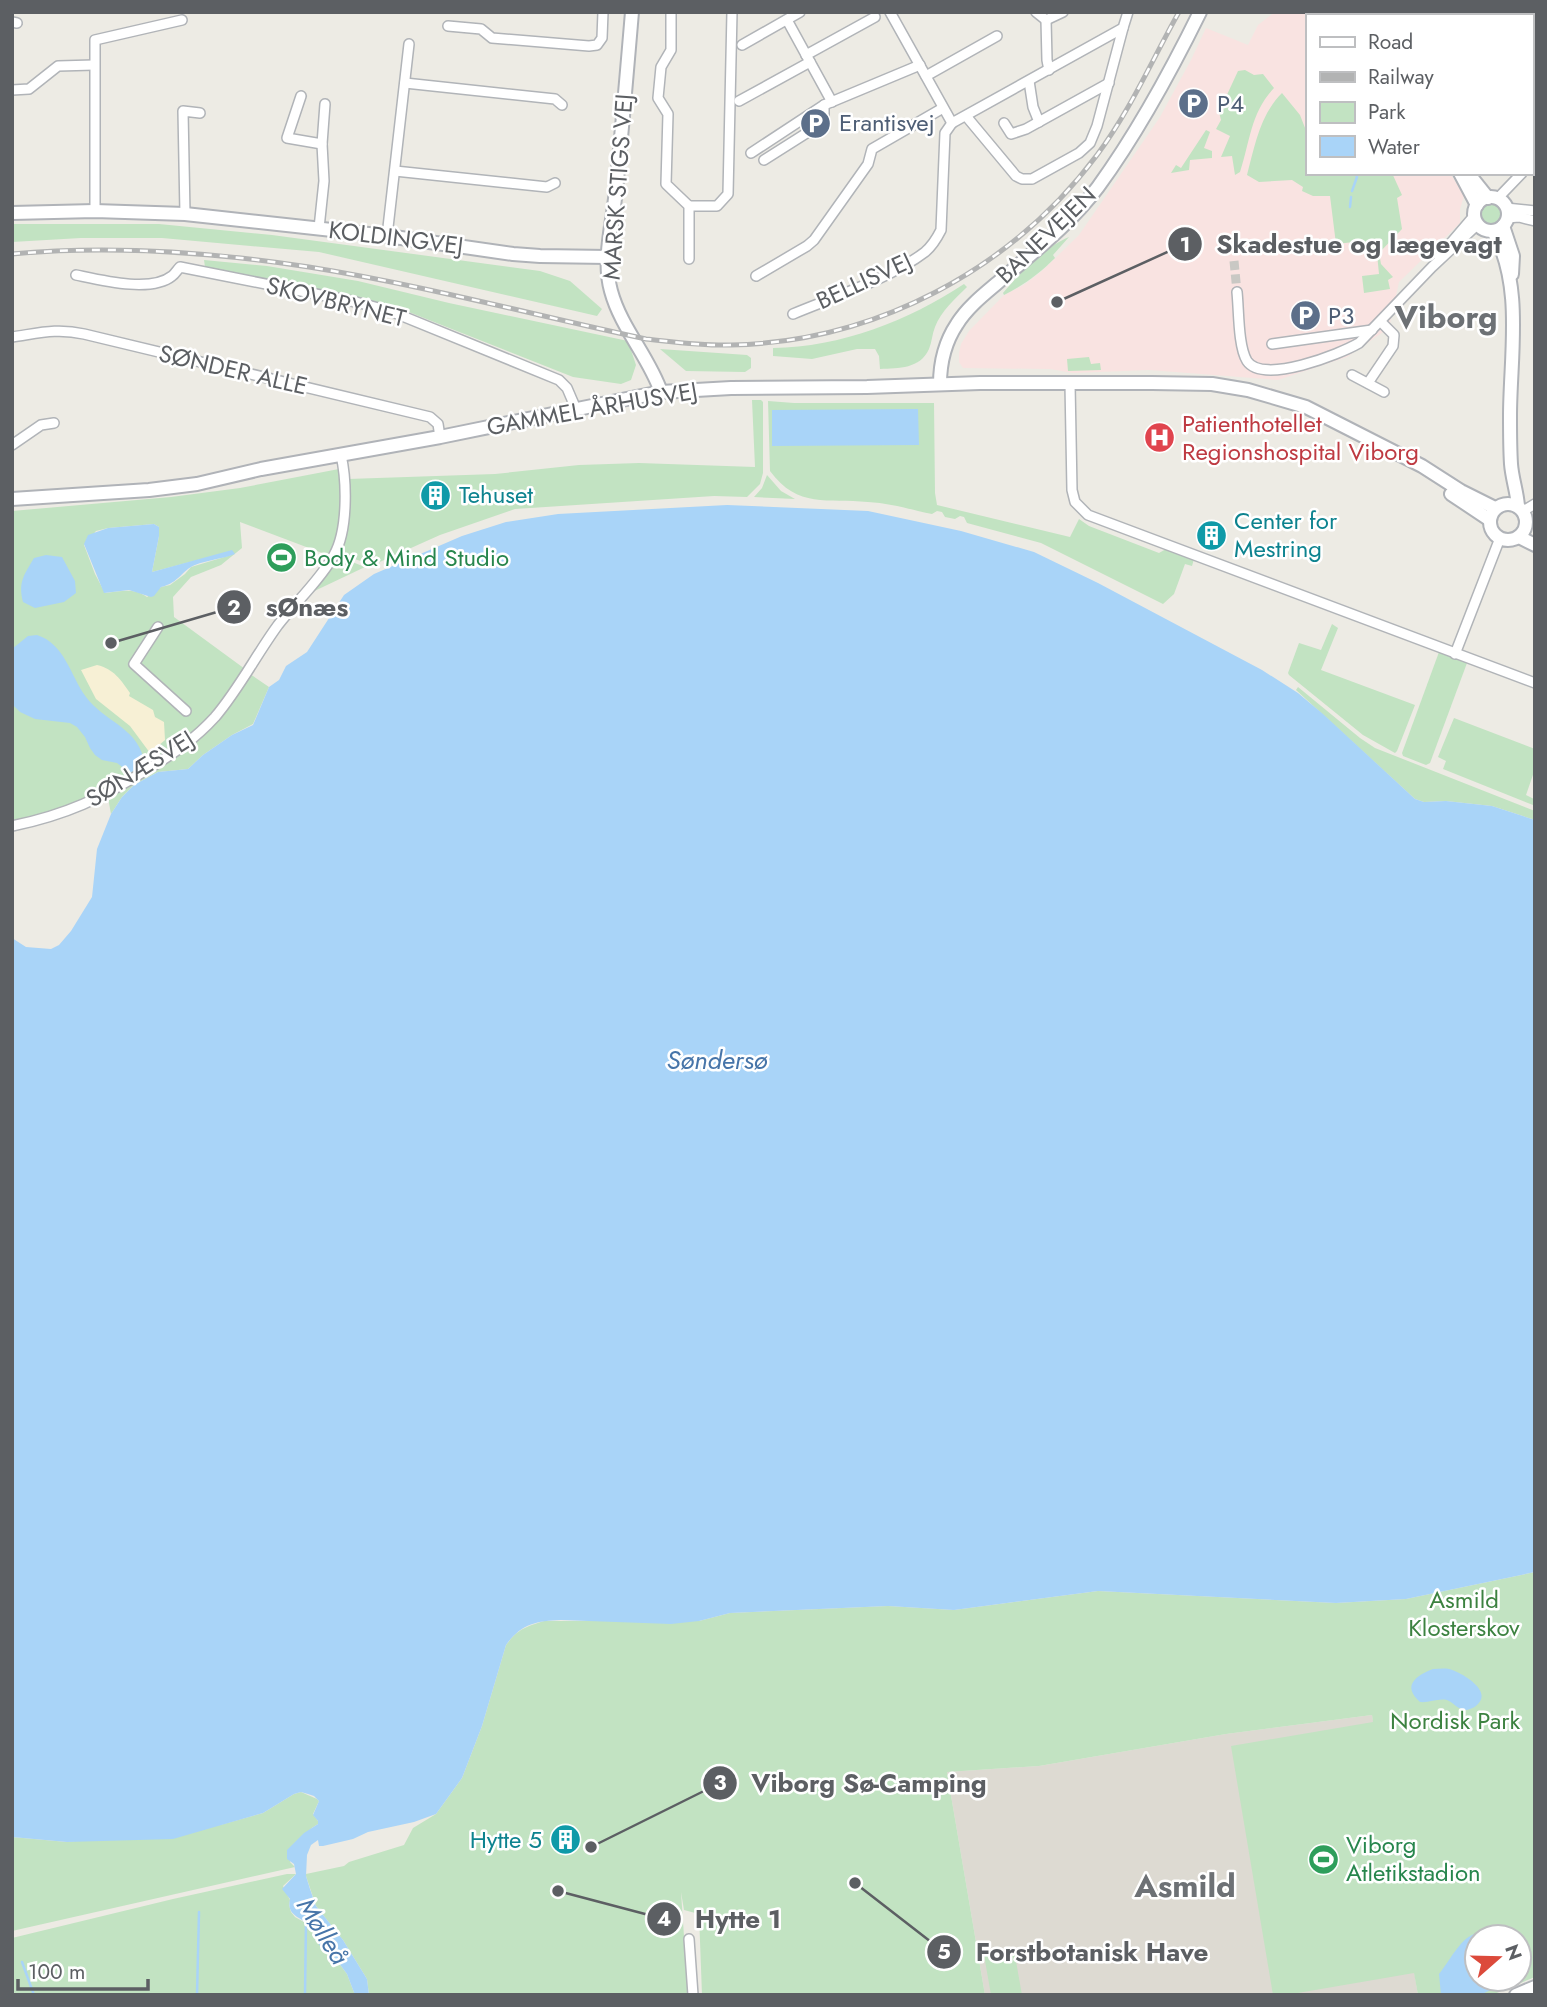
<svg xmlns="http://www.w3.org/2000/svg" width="1547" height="2007" font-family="Jost,sans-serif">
<rect width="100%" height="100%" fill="#edebe4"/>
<polygon fill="#dddad2" points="1372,1715 1418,1995 985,1995 947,1772 1039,1766 1226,1734"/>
<polygon fill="#f9e3e1" points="1275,12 1325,12 1327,16 1307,16 1307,173 1450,173 1464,196 1460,209 1460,223 1399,282 1389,328 1347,357 1278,380 1149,370 1073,373 1050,369 963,368 959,362 959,353 961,344 969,331 1004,295 1024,285 1042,271 1079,235 1160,117 1191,60 1206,28 1248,45 1258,25"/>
<g fill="#c2e3c2" fill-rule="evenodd">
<path d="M 1245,70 L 1254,75 L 1263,74 L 1274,88 C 1251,112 1250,141 1240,172 L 1235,175 L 1232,156 L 1221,157 L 1230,136 L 1216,129 L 1221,120 L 1219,112 L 1238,71 Z"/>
<path d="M 1282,93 L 1300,115 L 1307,133 L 1307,173 L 1392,173 L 1402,195 L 1397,198 L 1402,229 L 1379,253 L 1381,264 L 1393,277 L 1388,280 L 1390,289 L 1364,293 L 1362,276 L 1379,274 L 1377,254 L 1366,255 L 1363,241 L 1336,244 L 1330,196 L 1313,196 L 1302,191 L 1303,187 L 1292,180 L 1259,182 L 1247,175 C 1255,145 1260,115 1282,93 Z"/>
<polygon points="1206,130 1210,132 1204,148 1212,151 1212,158 1190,160 1189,170 1171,173 1176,165 1181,168"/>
<circle cx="1491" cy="215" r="11"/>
<polygon points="12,224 159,224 272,235 540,271 570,281 602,309 597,316 319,252 162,238 81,238 12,242"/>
<path d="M 1069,237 L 1053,255 L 1055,258 C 1039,274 1024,285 1004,295 L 1003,293 C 1019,274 1046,246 1069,237 Z"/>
<polygon points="204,260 267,266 358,281 449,303 628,341 636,365 631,380 621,384 573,377 391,305 205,267"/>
<path d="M 964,284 L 967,287 C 955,299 941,311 935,327 C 932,334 932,342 929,349 C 920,369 899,368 880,369 L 879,356 L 875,349 L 857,349 L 812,359 L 773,356 L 773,348 C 841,347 908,321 964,284 Z"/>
<polygon points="660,349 747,355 751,358 751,368 745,372 686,371"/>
<polygon points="1089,357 1091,364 1100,363 1101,370 1068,371 1067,359"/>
<polygon points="752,400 761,400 763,402 763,473 760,484 747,497 714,496 515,509 440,535 373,565 339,554 348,479 495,474 579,465 639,463 755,467"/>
<path d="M 768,401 L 794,403 L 934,403 L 935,493 L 937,505 L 1070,537 L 1079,519 L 1089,526 L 1159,553 L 1166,549 L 1194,559 L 1192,566 L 1185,564 L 1174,594 L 1163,604 L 1041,543 L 967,523 L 964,517 L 960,516 L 955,519 L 945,517 L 942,512 L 937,511 L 932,514 C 912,510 890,503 868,502 C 827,498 798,509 770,471 Z"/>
<path d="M 339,469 C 348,494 339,531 330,556 L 240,522 L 242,548 L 221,565 L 191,577 L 173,597 L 174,617 L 245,669 L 239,680 L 207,723 L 191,738 L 90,800 L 12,823 L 12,511 L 171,497 L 240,488 ZM 154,524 L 159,527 L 159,536 L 152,572 L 232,551 L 231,555 L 191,567 L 185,574 L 170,585 L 161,587 L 147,597 C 132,587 121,592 105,593 L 95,574 L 84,545 L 96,531 L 108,528 Z"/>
<polygon points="767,475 781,491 795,499 754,497 762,488"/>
<polygon points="337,556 365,567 306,595"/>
<polygon points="1332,624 1338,628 1321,670 1415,705 1397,751 1395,753 1363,735 1289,675 1288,673 1299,643 1321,650"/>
<polygon points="1439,652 1467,663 1430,763 1426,765 1403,756 1402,753"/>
<polygon points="250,674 269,687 253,724 232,735 203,755 188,769 158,772 134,785 122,797 111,814 108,798 193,743"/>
<polygon points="1298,687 1360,738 1375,748 1535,811 1535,820 1492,806 1446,801 1424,802 1415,799 1296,690"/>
<polygon points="1454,718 1535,749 1535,769 1526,795 1534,799 1533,805 1443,769 1446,761 1438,757"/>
<path d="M 1535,1572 L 1535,1977 L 1492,1995 L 1418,1995 L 1414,1973 L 1286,1995 L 1273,1995 L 1231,1746 L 1373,1722 L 1372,1715 L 1226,1734 L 1039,1766 L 947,1772 L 985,1995 L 702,1995 L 699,1914 L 684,1910 L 681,1892 L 688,1995 L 369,1995 L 367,1979 L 343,1940 L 316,1906 L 306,1876 L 306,1874 L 344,1866 L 349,1862 L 404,1845 L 413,1828 L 436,1814 L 462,1778 L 482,1726 L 506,1645 C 518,1629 525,1627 544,1621 L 699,1621 L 730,1613 L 888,1606 L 954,1610 L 1098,1591 L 1336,1603 L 1406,1599 ZM 1477,1937 L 1519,1937 L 1519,1979 L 1477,1979 Z"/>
<path d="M 301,1792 L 317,1799 L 319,1801 L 313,1814 L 318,1821 L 318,1824 C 302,1833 297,1846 290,1862 L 295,1867 L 12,1931 L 12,1837 L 67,1842 L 220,1825 L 263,1813 L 294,1794 Z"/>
<polygon points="287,1874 296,1874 283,1886 290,1900 289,1905 291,1912 295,1917 311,1926 317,1942 332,1954 347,1974 355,1995 12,1995 12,1938 173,1899"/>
<polygon points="1014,1950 1022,1995 991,1995 984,1955"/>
</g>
<path fill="#f7f0d5" d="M 97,665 C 114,669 121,680 130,693 L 129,696 L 153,710 L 155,717 L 164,722 L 165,740 L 150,753 L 130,726 L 96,699 L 81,670 Z"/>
<g fill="#a9d4f8">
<polygon points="918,409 919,445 772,446 772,410"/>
<path d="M 727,505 L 868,511 L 961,531 L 1034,552 L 1098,583 L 1262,670 L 1298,693 L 1323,714 L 1415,799 L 1424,802 L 1446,801 L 1492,806 L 1535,820 L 1535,1572 L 1406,1599 L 1336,1603 L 1098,1591 L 954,1610 L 888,1606 L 730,1613 L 699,1621 L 671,1624 L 561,1620 C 536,1621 521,1624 506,1645 L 482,1726 L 462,1778 L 436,1814 L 414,1822 L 368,1832 L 353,1839 L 323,1846 L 319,1846 L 318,1840 L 311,1845 L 307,1855 L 306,1876 L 310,1889 L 316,1906 L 343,1940 L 367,1979 L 369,1995 L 355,1995 L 347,1974 L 332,1954 L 324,1951 L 317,1942 L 311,1926 C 301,1917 286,1916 290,1899 L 282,1889 L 296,1874 L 294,1864 L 287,1859 L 287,1850 L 304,1833 L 318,1824 L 318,1821 L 313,1815 L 319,1801 L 314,1796 L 308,1794 L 301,1792 L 294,1794 L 263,1813 L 173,1839 L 67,1842 L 12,1837 L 12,938 L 26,947 L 51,949 L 59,945 L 71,931 L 92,897 L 97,849 L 111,814 L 122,797 L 134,785 L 158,772 L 188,769 L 203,755 L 232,735 L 253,725 L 269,687 L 279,680 L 286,666 L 307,652 L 344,595 L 374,574 L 462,536 L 506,522 L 558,514 Z"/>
<path d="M 154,524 L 159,527 L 159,536 L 152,572 L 232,550 L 235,554 C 222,559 207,560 195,565 C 182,570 179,583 161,587 L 154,596 L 151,597 L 129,590 L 104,593 L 84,544 L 88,535 L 108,528 Z"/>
<path d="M 46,555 L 62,557 L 75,581 L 76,593 L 64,602 L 35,608 L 23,602 C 18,582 24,575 34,558 Z"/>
<path d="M 37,635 C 65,644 70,675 86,697 C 103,721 143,730 144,765 L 130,773 L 117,763 L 102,760 L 95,755 L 90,748 L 85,737 L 77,727 L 70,723 L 35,719 L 20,712 L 12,704 L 12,649 L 28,636 Z"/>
<path d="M 1433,1669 C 1438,1669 1444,1668 1449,1669 C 1461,1672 1494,1691 1477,1705 C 1474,1708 1470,1709 1467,1710 C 1458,1710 1454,1703 1447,1700 C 1438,1698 1429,1703 1420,1702 C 1402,1686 1415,1676 1433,1669 Z"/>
<path d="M 1474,1934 L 1482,1937 L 1477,1937 L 1477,1979 L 1498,1979 L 1499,1986 L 1480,1995 L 1441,1995 L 1439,1974 C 1449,1962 1460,1939 1474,1934 Z"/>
</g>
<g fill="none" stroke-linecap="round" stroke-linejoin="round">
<g stroke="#a9d4f8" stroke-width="2.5">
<polyline points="1306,160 1307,160"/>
<polyline points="1352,191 1357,177 1355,173"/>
<polyline points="1350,207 1351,197"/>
<polyline points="22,1962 34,1995"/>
<polyline points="197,1995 199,1912"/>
<polyline points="305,1995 306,1921"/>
</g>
<polyline stroke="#c9c8c4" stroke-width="9" stroke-dasharray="9 4.5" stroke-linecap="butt" points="1234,261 1237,292"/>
<defs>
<g id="street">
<polyline points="671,12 671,50 661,67 658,98 668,114 666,184 689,206 689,259"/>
<polyline points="890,12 952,123"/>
<polyline points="1036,12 1046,20 1063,12"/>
<polyline points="787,20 832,102"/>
<polyline points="1046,20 1047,60 1049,70"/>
<polyline points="12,22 17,23"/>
<polyline points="448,26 481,29 492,38 589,46 597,45 602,38 603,12"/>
<polyline points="742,45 800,12"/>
<polyline points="1531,47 1535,45"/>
<polyline points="806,55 875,17"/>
<polyline points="926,76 997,36"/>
<polyline points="1029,81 1033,107 1039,122"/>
<polyline points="405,83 555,99 562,105"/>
<polyline points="12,90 29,89 58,66 94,65"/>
<polyline points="301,96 287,138 322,144"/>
<polyline points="739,101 810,62"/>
<polyline points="966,116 1016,176 1022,179 1032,179 1079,153 1090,143 1097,126 1123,28"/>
<polyline points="952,123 1123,28 1128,12"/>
<polyline points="1004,123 1011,134 1026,129 1109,83"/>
<polyline points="751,153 824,105 920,65"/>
<polyline points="764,160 824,122 824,105"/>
<polyline points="1531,165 1535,161"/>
<polyline points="395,171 547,187 555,183"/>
<polyline points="1497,199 1522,173"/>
<polyline points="689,206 717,206 728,194 732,12"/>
<polyline points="1506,208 1535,211"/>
<polyline points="95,211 95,40 182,20"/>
<polyline points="185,214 183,111 200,113"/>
<polyline points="1507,218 1519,217 1535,221"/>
<polyline points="319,228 324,181 322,144 325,104"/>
<polyline points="387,236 409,44"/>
<polyline points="1439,257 1474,216"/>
<path d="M 76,275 C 100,280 151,293 172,276 C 175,274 177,270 180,267 L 356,302 L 390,311 L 559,380 L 567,388 L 576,409"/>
<polyline points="756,276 807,246 814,240 868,164 872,149 943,108"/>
<path d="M 1237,292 C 1239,311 1238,346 1247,361 C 1263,385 1340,354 1359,343 L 1432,267 L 1477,225"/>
<path d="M 793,314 C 834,297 891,278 925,252 C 932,246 937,238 941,230 L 945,133 L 952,123"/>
<path d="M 12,337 C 40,333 57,328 84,334 L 430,417 L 438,424 L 440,437"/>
<polyline points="1272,344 1372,330"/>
<polyline points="1352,375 1384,392"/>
<polyline points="1368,383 1393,346 1394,335 1381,322"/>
<polyline points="1070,384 1072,490 1075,502 1088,515 1535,683"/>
<polyline points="12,445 41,425 54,423"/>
<polyline points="1523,511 1535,504"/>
<polyline points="158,627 134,664 186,711"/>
<polyline points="1455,654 1500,538"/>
<path d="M 12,826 C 66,815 102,798 148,769 C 173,754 195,739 215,717 C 239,689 256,655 278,625 C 295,603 321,579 334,555 C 348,530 347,482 341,455"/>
<polyline points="689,1939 693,1995"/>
</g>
<g id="secondary">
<path d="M 632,12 C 627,71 622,131 616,190 C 613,222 602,259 611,291 C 621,328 649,357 661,392"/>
<polyline points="1350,16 1356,12"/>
<polyline points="1460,173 1477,205"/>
<polyline points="1468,173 1488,198"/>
<circle cx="1491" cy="214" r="17"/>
<polyline points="12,213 95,211 185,214 387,236 513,254 540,256 608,257"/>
<polyline points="1503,226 1513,256 1512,274"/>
<path d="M 1493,231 C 1524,285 1510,356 1510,416 C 1510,432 1510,448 1511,464 C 1512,478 1517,492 1518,506"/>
<path d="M 940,384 C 940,363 945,342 957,324 C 968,306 987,292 1002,279 C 1036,250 1071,223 1098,187 C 1138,132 1170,73 1200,12"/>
<polyline points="1451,494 1490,520"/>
<polyline points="12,499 149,490 197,484 261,469 440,437 661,392 731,388 867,387 980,383 1152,383 1212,384 1248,390 1306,407 1422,466 1461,491 1495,508"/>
<circle cx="1508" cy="522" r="18"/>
<polyline points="1519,537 1535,545"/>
<polyline points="1516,1995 1535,1987"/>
</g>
</defs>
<use href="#street" stroke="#b1b4b8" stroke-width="12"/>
<use href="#secondary" stroke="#b0b3b8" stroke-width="16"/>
<use href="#street" stroke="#fff" stroke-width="9"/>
<use href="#secondary" stroke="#fff" stroke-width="12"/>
<defs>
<path id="rail" d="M 12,254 C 111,245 211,252 309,267 C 422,285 534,315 646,339 C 675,342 703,346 731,345 C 875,342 1011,270 1097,155 C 1130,111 1152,60 1179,12"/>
</defs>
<use href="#rail" stroke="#b2b3b3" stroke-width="5"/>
<use href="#rail" stroke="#fff" stroke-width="2.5" stroke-dasharray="8" stroke-linecap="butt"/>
</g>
<defs>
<symbol id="parking-disc" viewBox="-11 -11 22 22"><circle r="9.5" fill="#5c6f8a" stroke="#fff"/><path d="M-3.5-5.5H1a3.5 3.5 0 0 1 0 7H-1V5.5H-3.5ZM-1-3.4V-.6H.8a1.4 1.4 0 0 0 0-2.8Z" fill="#fff"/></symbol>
<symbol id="hospital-disc" viewBox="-11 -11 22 22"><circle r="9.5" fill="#e0444e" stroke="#fff"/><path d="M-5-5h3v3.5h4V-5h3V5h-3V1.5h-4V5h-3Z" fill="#fff"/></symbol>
<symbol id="building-disc" viewBox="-11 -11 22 22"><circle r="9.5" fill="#0f9aa8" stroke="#fff"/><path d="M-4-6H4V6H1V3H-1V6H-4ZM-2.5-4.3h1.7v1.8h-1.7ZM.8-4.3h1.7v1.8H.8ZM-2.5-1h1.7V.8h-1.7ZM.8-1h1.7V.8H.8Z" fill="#fff"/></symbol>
<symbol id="stadium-disc" viewBox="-11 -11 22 22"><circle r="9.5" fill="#2e9e5b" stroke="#fff"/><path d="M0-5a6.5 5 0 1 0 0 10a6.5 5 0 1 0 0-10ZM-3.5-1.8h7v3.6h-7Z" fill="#fff"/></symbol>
</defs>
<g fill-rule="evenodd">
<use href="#parking-disc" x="1176" y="86" width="35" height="35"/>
<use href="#parking-disc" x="798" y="106" width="35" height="35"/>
<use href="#parking-disc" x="1288" y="298" width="35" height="35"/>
<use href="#hospital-disc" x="1142" y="420" width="35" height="35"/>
<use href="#building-disc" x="418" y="478" width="35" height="35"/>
<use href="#building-disc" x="1194" y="518" width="35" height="35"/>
<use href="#stadium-disc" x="264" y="540" width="35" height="35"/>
<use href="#building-disc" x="548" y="1822" width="35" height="35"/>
<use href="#stadium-disc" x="1306" y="1842" width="35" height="35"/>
</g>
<g text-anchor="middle" stroke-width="5" stroke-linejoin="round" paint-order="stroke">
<g font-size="24" fill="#4e5e75" stroke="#fff" text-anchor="start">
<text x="1217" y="112">P4</text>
<text x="839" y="131">Erantisvej</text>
<text x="1328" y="324">P3</text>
</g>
<g font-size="24" fill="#5c5f63" stroke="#fff">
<text transform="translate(618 187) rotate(-86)" y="8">MARSK STIGS VEJ</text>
<text transform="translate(1046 235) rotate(-44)" y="8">BANEVEJEN</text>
<text transform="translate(396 238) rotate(7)" y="8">KOLDINGVEJ</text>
<text transform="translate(864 281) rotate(-25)" y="8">BELLISVEJ</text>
<text transform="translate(336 302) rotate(14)" y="8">SKOVBRYNET</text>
<text transform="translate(233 370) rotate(13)" y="8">SØNDER ALLE</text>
<text transform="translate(592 409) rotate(-10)" y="8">GAMMEL ÅRHUSVEJ</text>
<text transform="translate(140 769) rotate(-32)" y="8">SØNÆSVEJ</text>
</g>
<g font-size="24" fill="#be3a42" stroke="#fff" text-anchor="start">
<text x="1182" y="432">Patienthotellet<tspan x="1182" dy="28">Regionshospital Viborg</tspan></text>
</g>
<g font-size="24" fill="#0d838f" stroke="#fff" text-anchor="start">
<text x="459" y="503">Tehuset</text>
<text x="1234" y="529">Center for<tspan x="1234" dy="28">Mestring</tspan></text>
<text x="542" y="1848" text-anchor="end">Hytte 5</text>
</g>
<g font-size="24" fill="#27864d" stroke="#fff" text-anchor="start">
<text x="304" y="566">Body &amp; Mind Studio</text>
<text x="1346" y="1853">Viborg<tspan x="1346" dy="28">Atletikstadion</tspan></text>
</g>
<g font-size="24" fill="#3c8240" stroke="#fff">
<text x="1464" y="1608">Asmild<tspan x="1464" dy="28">Klosterskov</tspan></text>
<text x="1455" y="1729">Nordisk Park</text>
</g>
<g font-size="26" font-style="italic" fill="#4775a9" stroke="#fff">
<text x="717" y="1069">Søndersø</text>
<text transform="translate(323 1931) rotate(58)" y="9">Mølleå</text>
</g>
<g font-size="32" font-weight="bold" fill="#6d7175" stroke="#fff">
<text x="1446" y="328">Viborg</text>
<text x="1185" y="1897">Asmild</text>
</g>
</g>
<path fill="none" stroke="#5c5f63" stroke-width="2.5" d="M1057 302L1185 244M111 643L234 607M591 1847L720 1783M558 1891L664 1919M855 1883L944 1952"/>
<g fill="#5c5f63" stroke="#fff" stroke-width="2.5">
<circle cx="1057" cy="302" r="7"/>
<circle cx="111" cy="643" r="7"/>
<circle cx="591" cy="1847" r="7"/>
<circle cx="558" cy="1891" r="7"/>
<circle cx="855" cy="1883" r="7"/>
<circle cx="1185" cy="244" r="18"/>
<circle cx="234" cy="607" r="18"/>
<circle cx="720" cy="1783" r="18"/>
<circle cx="664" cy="1919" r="18"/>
<circle cx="944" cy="1952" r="18"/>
</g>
<g font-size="21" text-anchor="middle" font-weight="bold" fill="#fff">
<text x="1185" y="252">1</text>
<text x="234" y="615">2</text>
<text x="720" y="1790">3</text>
<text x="664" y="1926">4</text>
<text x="944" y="1959">5</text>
</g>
<g font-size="26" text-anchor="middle" font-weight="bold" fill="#5c5f63" stroke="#fff" stroke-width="5" stroke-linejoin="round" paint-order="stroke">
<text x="1359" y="253">Skadestue og lægevagt</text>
<text x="307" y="616">sØnæs</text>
<text x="869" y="1792">Viborg Sø-Camping</text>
<text x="738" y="1928">Hytte 1</text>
<text x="1092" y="1961">Forstbotanisk Have</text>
</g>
<rect width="1547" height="2007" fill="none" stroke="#5c5f63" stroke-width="28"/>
<rect x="1306" y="14" width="228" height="161" fill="#ffffff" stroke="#bebfc1" stroke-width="2"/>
<rect x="1320" y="37" width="35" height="10" fill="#ffffff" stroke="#bebfc1" stroke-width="2"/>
<text x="1368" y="49" font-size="21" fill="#5c5f63">Road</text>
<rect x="1320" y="72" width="35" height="10" fill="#b2b3b3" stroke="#bebfc1" stroke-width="2"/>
<text x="1368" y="84" font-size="21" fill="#5c5f63">Railway</text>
<rect x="1320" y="102" width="35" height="21" fill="#c2e3c2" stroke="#bebfc1" stroke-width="2"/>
<text x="1368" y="119" font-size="21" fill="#5c5f63">Park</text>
<rect x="1320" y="136" width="35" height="21" fill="#a9d4f8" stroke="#bebfc1" stroke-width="2"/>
<text x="1368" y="154" font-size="21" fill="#5c5f63">Water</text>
<g transform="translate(1498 1958) rotate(70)"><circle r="33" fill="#ffffff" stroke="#bebfc1" stroke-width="2"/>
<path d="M0-5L12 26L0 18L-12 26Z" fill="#dc4a3b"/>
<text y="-10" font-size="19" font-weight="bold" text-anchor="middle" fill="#5c5f63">N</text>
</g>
<path d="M18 1979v10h130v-10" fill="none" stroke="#5c5f63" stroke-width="3.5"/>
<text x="28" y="1979" font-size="21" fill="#5c5f63" stroke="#ffffff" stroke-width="5" paint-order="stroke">100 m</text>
</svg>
